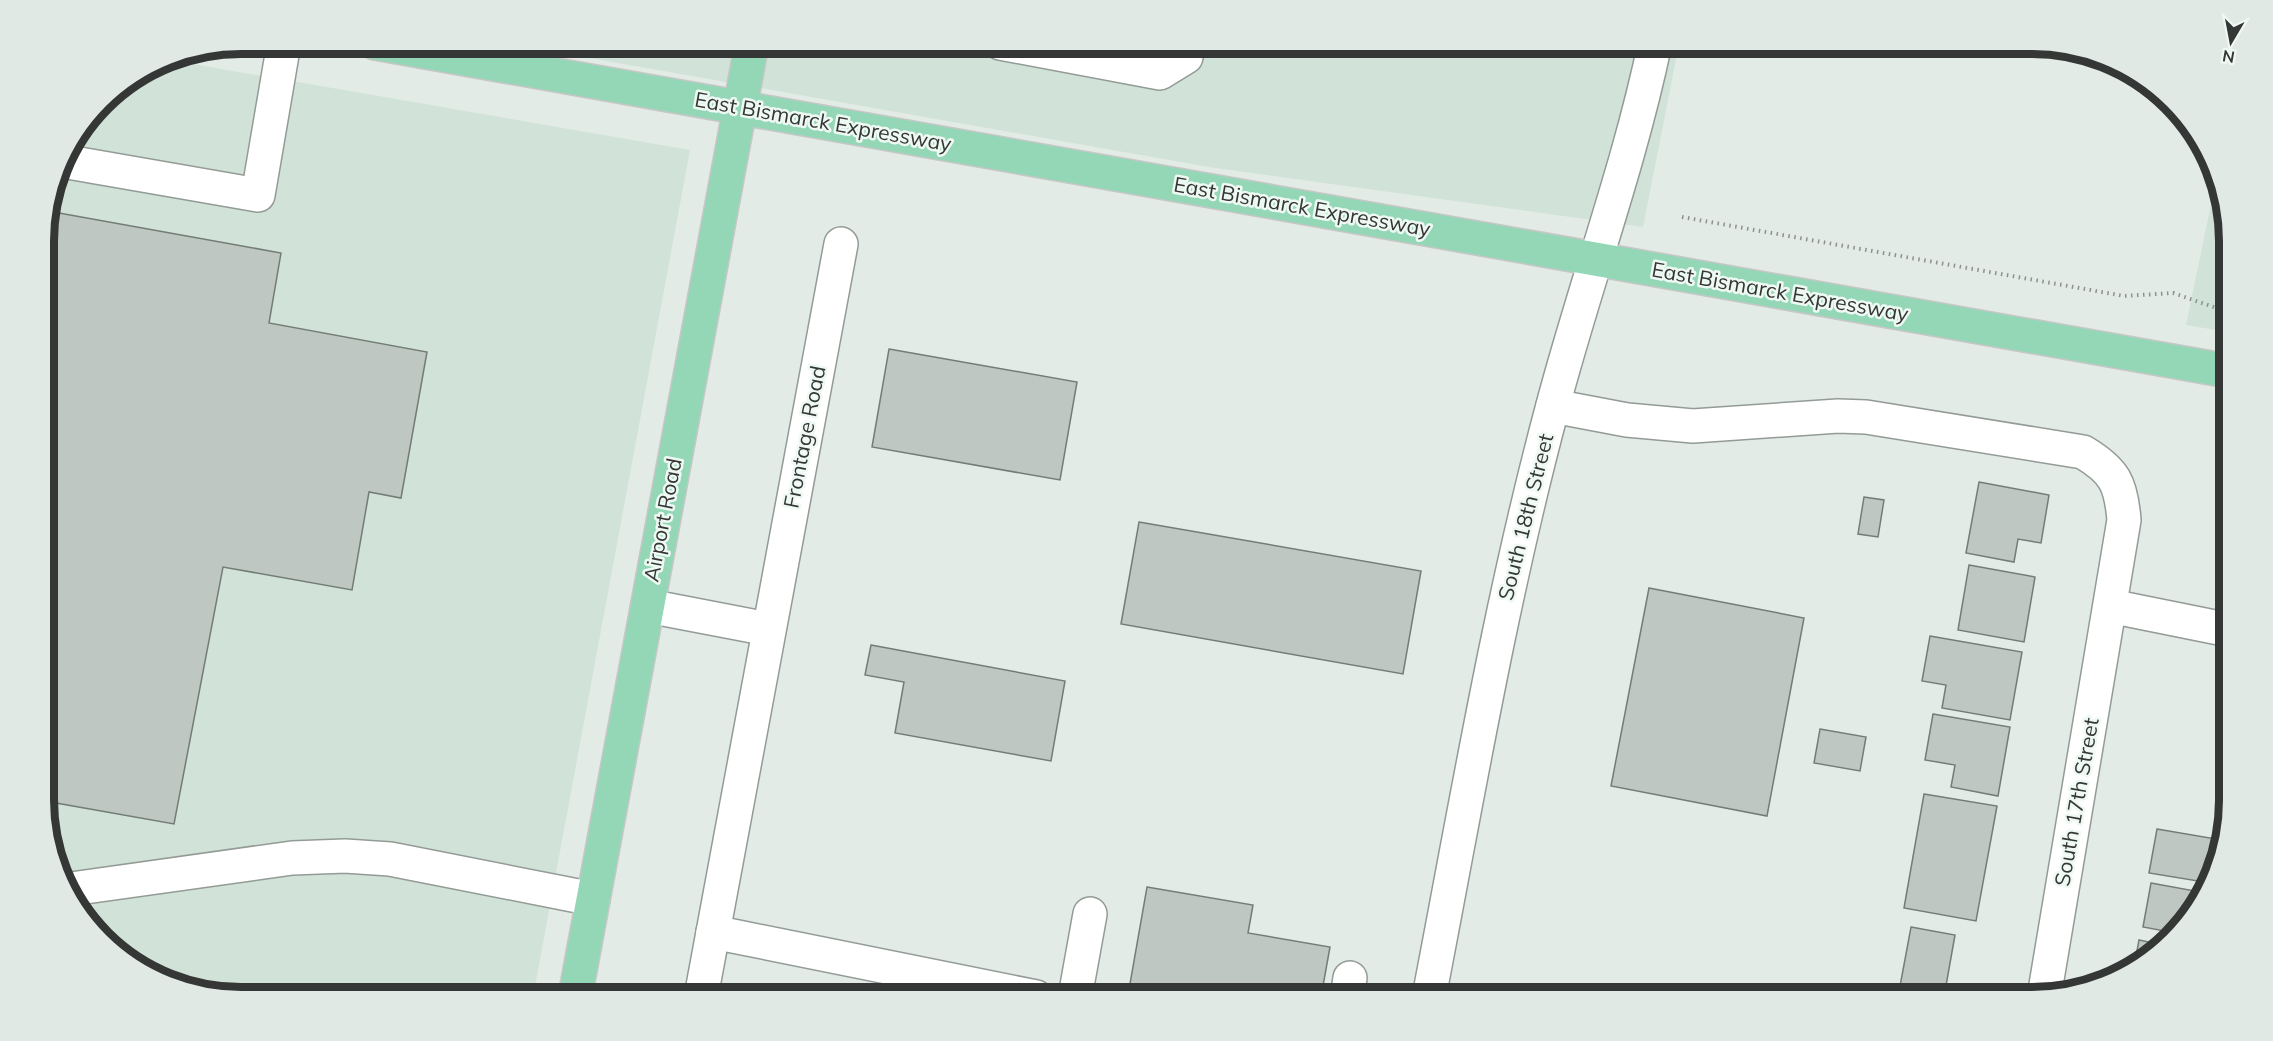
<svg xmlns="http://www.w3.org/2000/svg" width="2273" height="1041" font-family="Mulish,sans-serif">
<rect width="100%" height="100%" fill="#e2ebe6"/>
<g fill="#d1e2d8">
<polygon points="510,44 1679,44 1643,227 1209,167"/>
<polygon points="164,59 690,150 533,997 241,997 165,982 84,920 45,826 44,227 64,153 110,93"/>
<polygon points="2215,185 2228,215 2228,332 2186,325"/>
</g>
<g fill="#bec7c2" stroke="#747c77" stroke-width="1.5">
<polygon points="48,211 281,253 269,323 427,352 401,498 369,492 352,590 223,567 174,824 45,801 44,227"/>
<polygon points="889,349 1077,382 1060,480 872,447"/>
<polygon points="1979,482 2049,495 2041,543 2018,539 2014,562 1966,553"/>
<polygon points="1864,497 1884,500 1878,537 1858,534"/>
<polygon points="1139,522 1421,571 1403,674 1121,624"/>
<polygon points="1969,565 2035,577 2024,642 1958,630"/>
<polygon points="1649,588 1804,618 1767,816 1611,786"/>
<polygon points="1930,636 2022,652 2010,720 1942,708 1946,685 1922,681"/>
<polygon points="871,645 1065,681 1051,761 895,733 904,682 865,675"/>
<polygon points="1933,714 2010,727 1998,796 1951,787 1955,765 1925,760"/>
<polygon points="1820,729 1866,737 1860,771 1814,763"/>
<polygon points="1924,794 1997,806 1976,921 1904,908"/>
<polygon points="2157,829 2222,840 2214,876 2210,883 2149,873"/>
<polygon points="2151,883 2195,891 2190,917 2175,933 2143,927"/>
<polygon points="1147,887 1253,905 1248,933 1330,947 1321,997 1142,997 1128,995"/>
<polygon points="1911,927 1955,935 1944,997 1898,997"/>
<polygon points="2139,940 2163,945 2142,964 2134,967"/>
</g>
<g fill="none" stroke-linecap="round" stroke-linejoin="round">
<defs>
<g id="minor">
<polyline points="1000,43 1160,73 1186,57 1188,43"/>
<polyline points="62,161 258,195 284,43"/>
<path d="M 1553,406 L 1627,420 L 1693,426 L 1838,416 L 1866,417 L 2083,452 C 2115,471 2121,484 2124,520 L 2044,997"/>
<polyline points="648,606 768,629"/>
<polyline points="2110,606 2229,630"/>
<polyline points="71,889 292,858 345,856 390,859 593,899"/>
<polyline points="713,932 1036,997"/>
<polyline points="701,997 841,244"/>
<polyline points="1075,997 1090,914"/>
<polyline points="1347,997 1350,978"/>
<path d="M 1429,997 C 1467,800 1500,603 1552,409 C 1584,287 1629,168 1655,43"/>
</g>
<g id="major">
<polyline points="375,43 2228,371"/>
<polyline points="575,997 752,43"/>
</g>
</defs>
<use href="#minor" stroke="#939b96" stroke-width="36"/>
<use href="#major" stroke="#c6c7c6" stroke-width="36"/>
<polyline stroke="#8c928e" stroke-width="4" stroke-dasharray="1.5 4.5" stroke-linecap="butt" points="1682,217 2124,296 2173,293 2228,312"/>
<use href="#minor" stroke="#fff" stroke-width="33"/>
<use href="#major" stroke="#93d7b6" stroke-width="33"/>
</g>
<g text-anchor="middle" stroke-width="5" stroke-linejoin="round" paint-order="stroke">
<g font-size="21" fill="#343735" stroke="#eff9f3">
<text transform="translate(823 122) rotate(10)" y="7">East Bismarck Expressway</text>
<text transform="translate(1302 207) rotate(10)" y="7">East Bismarck Expressway</text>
<text transform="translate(1780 292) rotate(10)" y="7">East Bismarck Expressway</text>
<text transform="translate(805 437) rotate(-79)" y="7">Frontage Road</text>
<text transform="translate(1526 517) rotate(-76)" y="7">South 18th Street</text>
<text transform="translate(663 520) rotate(-79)" y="7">Airport Road</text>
<text transform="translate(2077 802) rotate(-80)" y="7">South 17th Street</text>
</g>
</g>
<path d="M0 0H2273V1041H0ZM241 54H2032A187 187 0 0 1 2219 241V800A187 187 0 0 1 2032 987H241A187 187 0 0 1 54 800V241A187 187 0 0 1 241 54Z" fill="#e0e9e4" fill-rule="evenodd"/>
<path fill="none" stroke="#343735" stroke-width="8" d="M241 54H2032A187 187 0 0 1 2219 241V800A187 187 0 0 1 2032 987H241A187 187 0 0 1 54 800V241A187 187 0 0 1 241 54Z"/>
<g transform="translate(2231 42) rotate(190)" stroke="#eff9f3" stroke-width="4.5" paint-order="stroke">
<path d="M0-4.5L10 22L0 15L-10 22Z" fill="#343735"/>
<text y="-9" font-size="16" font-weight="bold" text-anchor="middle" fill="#343735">N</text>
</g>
</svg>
